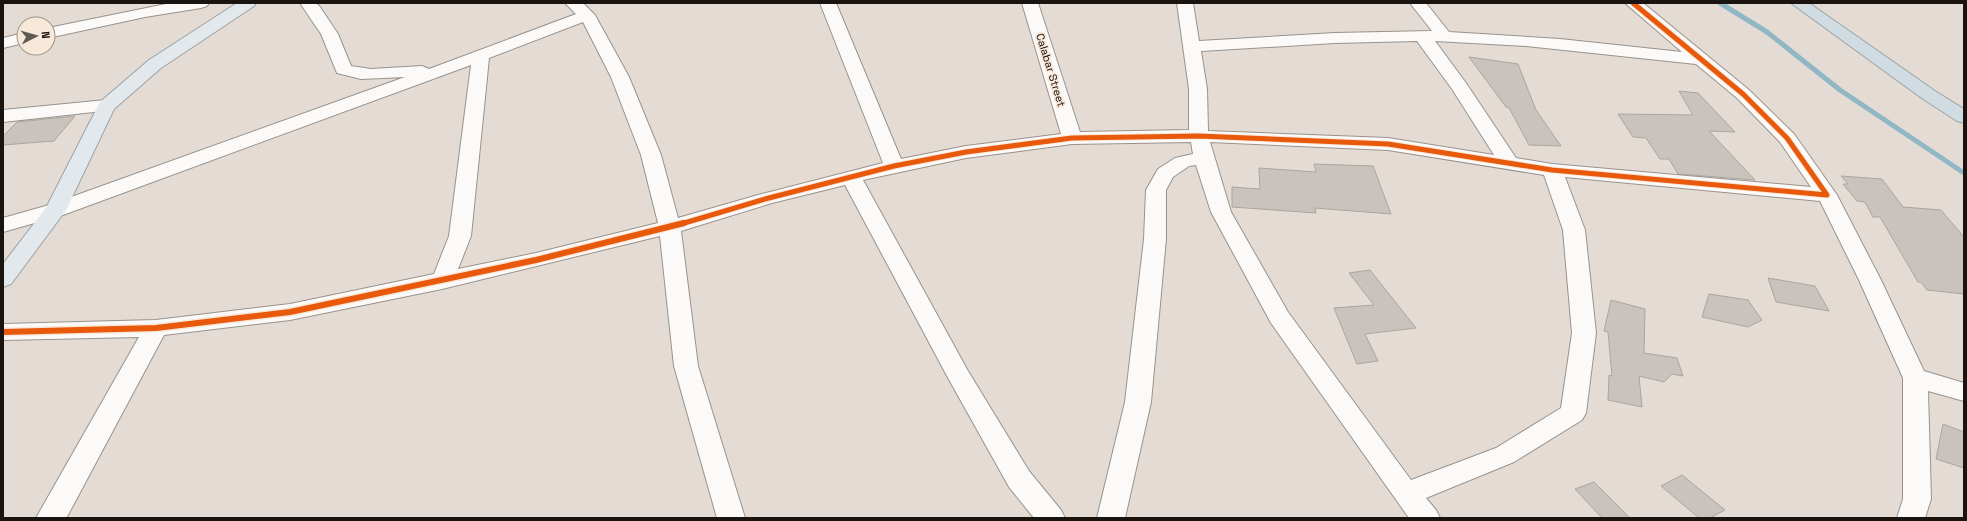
<svg xmlns="http://www.w3.org/2000/svg" width="1967" height="521" font-family="'Space Grotesk',sans-serif">
<rect width="100%" height="100%" fill="#e4dcd4"/>
<g fill="none" stroke-linecap="round" stroke-linejoin="round">
<polyline stroke="#91b7c4" stroke-width="5" points="1720,3 1767,32 1840,90 1964,173"/>
</g>
<g fill="#c8c3bc" stroke="#aba59f">
<polygon points="1469,57 1518,64 1536,110 1561,146 1529,145 1509,108 1506,107"/>
<polygon points="1679,91 1698,93 1735,132 1709,131 1755,180 1678,174 1669,159 1660,159 1646,138 1633,137 1618,114 1693,115"/>
<polygon points="75,116 54,141 3,145 3,136 17,122"/>
<polygon points="1314,164 1373,166 1391,214 1315,208 1316,213 1232,207 1232,187 1260,189 1259,168 1316,172"/>
<polygon points="1841,176 1882,179 1903,207 1941,210 1964,237 1964,294 1927,290 1921,282 1918,282 1880,217 1873,217 1865,202 1857,201 1843,184 1848,184"/>
<polygon points="1370,270 1416,328 1365,334 1378,361 1357,364 1334,308 1374,305 1349,273"/>
<polygon points="1768,278 1815,286 1829,311 1776,302"/>
<polygon points="1709,294 1748,300 1762,320 1748,327 1702,317"/>
<polygon points="1611,300 1645,309 1644,353 1677,358 1683,376 1672,374 1664,382 1639,376 1642,407 1608,400 1609,375 1612,376 1608,332 1604,331"/>
<polygon points="1943,424 1964,432 1964,468 1936,459"/>
<polygon points="1682,475 1725,510 1710,518 1699,518 1661,486"/>
<polygon points="1594,482 1630,518 1602,518 1575,489"/>
</g>
<g fill="none" stroke-linecap="round" stroke-linejoin="round">
<defs>
<g id="minor">
<polygon points="171,3 209,3 207,6 201,8 145,17 48,38 48,28"/>
<path d="M 300,3 L 316,3 L 320,7 L 338,34 L 351,66 L 371,69 L 422,66 L 429,69 L 576,14 L 565,3 L 583,3 L 595,15 L 629,77 L 661,155 L 678,218 L 758,195 L 883,163 L 820,3 L 836,3 L 901,159 L 966,146 L 1061,134 L 1022,3 L 1038,3 L 1080,132 L 1189,130 L 1189,89 L 1177,3 L 1193,3 L 1199,41 L 1335,33 L 1432,31 L 1410,3 L 1426,3 L 1449,32 L 1560,39 L 1682,52 L 1625,3 L 1643,3 L 1749,90 L 1794,134 L 1837,195 L 1881,280 L 1924,371 L 1964,383 L 1964,401 L 1928,391 L 1931,499 L 1925,518 L 1897,518 L 1903,499 L 1903,378 L 1859,280 L 1820,201 L 1565,177 L 1585,230 L 1596,333 L 1586,413 L 1582,420 L 1514,462 L 1426,498 L 1436,510 L 1440,518 L 1409,518 L 1271,323 L 1211,212 L 1196,165 L 1189,166 L 1173,177 L 1166,190 L 1166,239 L 1151,402 L 1125,518 L 1097,518 L 1125,402 L 1144,239 L 1146,190 L 1158,169 L 1175,158 L 1193,154 L 1191,142 L 1072,144 L 966,158 L 863,180 L 968,371 L 1029,471 L 1061,510 L 1065,518 L 1034,518 L 1009,487 L 947,376 L 845,185 L 772,203 L 681,231 L 698,366 L 745,518 L 717,518 L 674,366 L 660,236 L 442,289 L 290,320 L 164,335 L 68,515 L 66,518 L 36,518 L 139,337 L 3,340 L 3,324 L 156,320 L 290,304 L 434,274 L 449,236 L 471,65 L 63,215 L 3,232 L 3,218 L 49,205 L 405,77 L 361,79 L 337,73 L 321,34 ZM 583,22 L 611,77 L 641,155 L 658,223 L 536,253 L 458,269 L 471,236 L 489,58 ZM 1417,41 L 1452,89 L 1494,155 L 1388,138 L 1208,131 L 1207,89 L 1201,51 L 1335,43 ZM 1435,41 L 1526,46 L 1696,64 L 1737,98 L 1780,142 L 1811,187 L 1552,164 L 1516,158 L 1466,83 ZM 1210,142 L 1388,150 L 1544,175 L 1563,230 L 1572,333 L 1561,408 L 1496,448 L 1411,480 L 1288,312 L 1231,212 Z"/>
<polygon points="24,33 24,43 3,48 3,38"/>
<polygon points="106,100 112,102 115,106 112,110 3,122 3,110"/>
</g>
<polygon id="major" points="237,3 256,3 254,6 161,68 114,109 66,210 11,284 3,287 3,264 46,208 100,102 149,60"/>
<polygon id="highway" points="1791,3 1809,3 1935,91 1964,109 1964,123 1957,121 1923,99"/>
</defs>
<use href="#minor" stroke="#99928c" stroke-width="2"/>
<use href="#major" stroke="#9aa3a7" stroke-width="2"/>
<use href="#highway" stroke="#9aa3a7" stroke-width="2"/>
<use href="#minor" fill="#fbfaf9" fill-rule="evenodd"/>
<use href="#major" fill="#e2e8eb" fill-rule="evenodd"/>
<use href="#highway" fill="#d1dce2" fill-rule="evenodd"/>
<defs>
<polyline id="cycleway-far1" points="681,224 765,199 894,166 966,152 1072,138 1199,136 1388,144 1552,170 1827,195 1787,138 1743,94 1633,3"/>
<polyline id="cycleway" points="3,332 156,328 290,312 536,260 684,223"/>
</defs>
<use href="#cycleway-far1" stroke="#f8e8da" stroke-width="7"/>
<use href="#cycleway" stroke="#f8e8da" stroke-width="9"/>
<use href="#cycleway-far1" stroke="#e8590c" stroke-width="5"/>
<use href="#cycleway" stroke="#e8590c" stroke-width="6"/>
</g>
<g text-anchor="middle" stroke-width="3.5" stroke-linejoin="round" paint-order="stroke">
<g font-size="11" fill="#19140f" stroke="#f8e8da">
<text transform="translate(1051 70) rotate(73)" y="4">Calabar Street</text>
</g>
</g>
<rect width="1967" height="521" fill="none" stroke="#19140f" stroke-width="8"/>
<g transform="translate(36 36) rotate(84)"><circle r="19" fill="#f8e8da" stroke="#9f9389"/>
<path d="M0-3L7 15L0 10L-7 15Z" fill="#605a54"/>
<text y="-6" font-size="11" font-weight="bold" text-anchor="middle" fill="#19140f">N</text>
</g>
</svg>
